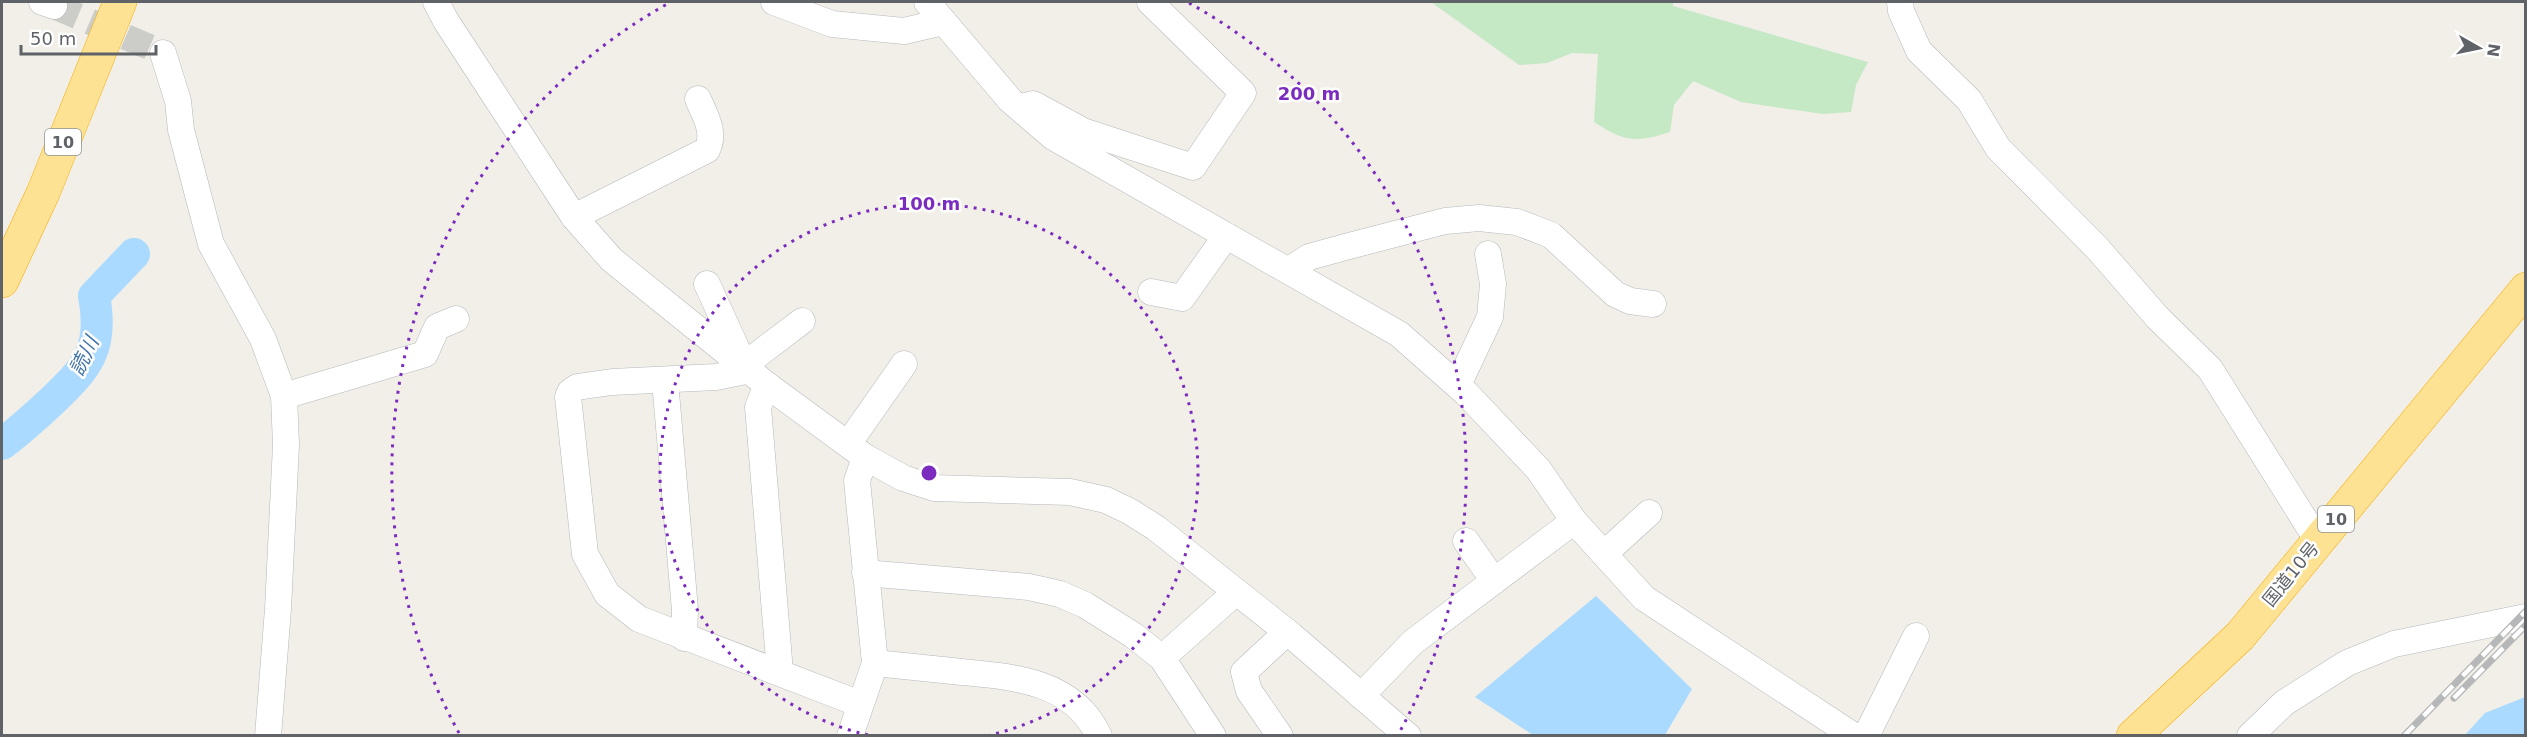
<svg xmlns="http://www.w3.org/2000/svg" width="2527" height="737" font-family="'DejaVu Sans','Noto Sans JP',sans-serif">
<rect width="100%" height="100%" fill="#f1efe8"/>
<path fill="#c5e8c5" d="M 1431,2 L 1673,2 L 1673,6 L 1868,62 L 1856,85 L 1851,112 L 1823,114 L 1741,102 L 1693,81 L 1674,105 L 1670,132 C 1635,143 1625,142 1594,122 L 1598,54 L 1572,53 L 1547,63 L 1519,65 Z"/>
<g fill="#aadaff">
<polygon points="1596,596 1692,689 1665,735 1533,735 1475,697"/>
<polygon points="2525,697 2525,735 2465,735 2485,713"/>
</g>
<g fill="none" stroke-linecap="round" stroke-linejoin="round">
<path stroke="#aadaff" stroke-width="32" d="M 2,444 C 19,431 35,417 52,401 C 88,367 104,348 94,296 L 134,254"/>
<polyline stroke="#ccccc8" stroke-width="26" stroke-dasharray="26 13" stroke-linecap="butt" points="54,6 163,53"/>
<defs>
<g id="minor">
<polyline points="42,2 54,6"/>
<polyline points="436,2 446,21 574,217 612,260 767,385 865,457 903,478 934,488 1070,492 1106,500 1129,511 1156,528 1291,635 1408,736"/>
<polyline points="774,2 832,24 904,31 943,22"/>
<polyline points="927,2 1010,100 1053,137 1399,334 1466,393 1538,469 1574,521 1644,598 1854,736"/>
<polyline points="1900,2 1901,11 1919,51 1969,100 1998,148 2098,249 2157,317 2210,369 2318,541"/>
<polyline points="163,53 178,101 181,130 211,244 263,339 284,396 286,445 278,609 268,736"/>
<polyline points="1025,106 1033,104 1083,131 1193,167 1243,93 1150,2"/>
<path d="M 574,217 L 707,150 C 716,132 705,116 698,99"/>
<polyline points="1289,270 1309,257 1349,246 1445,221 1479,218 1517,222 1551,235 1615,294 1630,301 1653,304"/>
<polyline points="707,284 744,365 802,321"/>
<polyline points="1151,292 1182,298 1226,236"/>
<polyline points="751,370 716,377 612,382 577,387 570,392 568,397 585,554 607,594 639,619 860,704"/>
<polyline points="665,381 685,610 684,638"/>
<polyline points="767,385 758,407 780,672"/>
<polyline points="1458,385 1490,317 1493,284 1488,254"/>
<polyline points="284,396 425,354 437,327 456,319"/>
<polyline points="848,444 904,364"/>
<polyline points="1466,541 1494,581"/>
<polyline points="1604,554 1649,513"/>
<polyline points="865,573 1029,587 1060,594 1085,605 1133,635 1162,658 1213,736"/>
<polyline points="1162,658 1236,592"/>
<path d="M 875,663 C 904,666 933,669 962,672 C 1015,677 1073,681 1099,736"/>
<polyline points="1361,696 1413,642 1574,521"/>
<polyline points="850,736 875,663 857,481 865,457"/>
<polyline points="1280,736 1249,691 1244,672 1287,632"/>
<polyline points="1866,736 1916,636"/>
<polyline points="2250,736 2284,703 2347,663 2394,644 2526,617"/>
</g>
<g id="highway">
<polyline points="2,281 43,193 120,2"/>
<polyline points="2133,736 2240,636 2526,289"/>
</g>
</defs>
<use href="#minor" stroke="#b5b8bc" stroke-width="27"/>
<use href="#highway" stroke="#f9ab00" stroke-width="34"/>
<use href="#minor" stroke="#fff" stroke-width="26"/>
<use href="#highway" stroke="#fde293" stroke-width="33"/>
<defs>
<g id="rail">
<polyline points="2454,698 2526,625"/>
<polyline points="2404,736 2526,611"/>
</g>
</defs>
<use href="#rail" stroke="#b6b7b8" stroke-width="7"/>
<use href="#rail" stroke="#fff" stroke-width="4.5" stroke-dasharray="14" stroke-linecap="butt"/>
</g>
<g fill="none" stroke="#7b2cbf" stroke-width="3" stroke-dasharray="3 6">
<path d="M868 735A269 269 0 1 1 990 735"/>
<path d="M459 733A537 537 0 0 1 669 3M1189 3A537 537 0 0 1 1399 733"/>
</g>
<g text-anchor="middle" stroke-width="5" stroke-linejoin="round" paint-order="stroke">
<g fill="#fff" stroke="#8f9295" stroke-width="1.5">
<rect x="45" y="129" width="36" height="26" rx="4.5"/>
<rect x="2318" y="506" width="36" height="26" rx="4.5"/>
</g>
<g font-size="16" font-weight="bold" fill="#5f6368">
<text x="63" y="148">10</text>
<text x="2336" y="525">10</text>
</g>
<g font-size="18" fill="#5f6368" stroke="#fff">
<text transform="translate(2291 574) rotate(-51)" y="6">国道10号</text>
</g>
<g font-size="20" font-style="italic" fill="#4174aa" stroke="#fff">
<text transform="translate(84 356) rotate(-64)" y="7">読川</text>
</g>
</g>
<circle cx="929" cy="473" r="9" fill="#7b2cbf" stroke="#fff" stroke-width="3"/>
<g font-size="18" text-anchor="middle" font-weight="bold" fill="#7b2cbf" stroke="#fff" stroke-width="5" stroke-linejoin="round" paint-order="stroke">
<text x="1309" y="100">200 m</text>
<text x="929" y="210">100 m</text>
</g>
<rect width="2527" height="737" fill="none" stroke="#5f6368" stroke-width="6"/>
<g transform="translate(2479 48) rotate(99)" stroke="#ffffff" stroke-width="4.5" paint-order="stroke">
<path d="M0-4.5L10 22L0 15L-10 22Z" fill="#5f6368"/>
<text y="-9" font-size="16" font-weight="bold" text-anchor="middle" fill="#5f6368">N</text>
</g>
<path d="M21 45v9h135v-9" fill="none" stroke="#5f6368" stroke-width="3"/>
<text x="30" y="45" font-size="18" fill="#5f6368" stroke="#ffffff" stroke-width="4.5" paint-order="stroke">50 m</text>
</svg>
